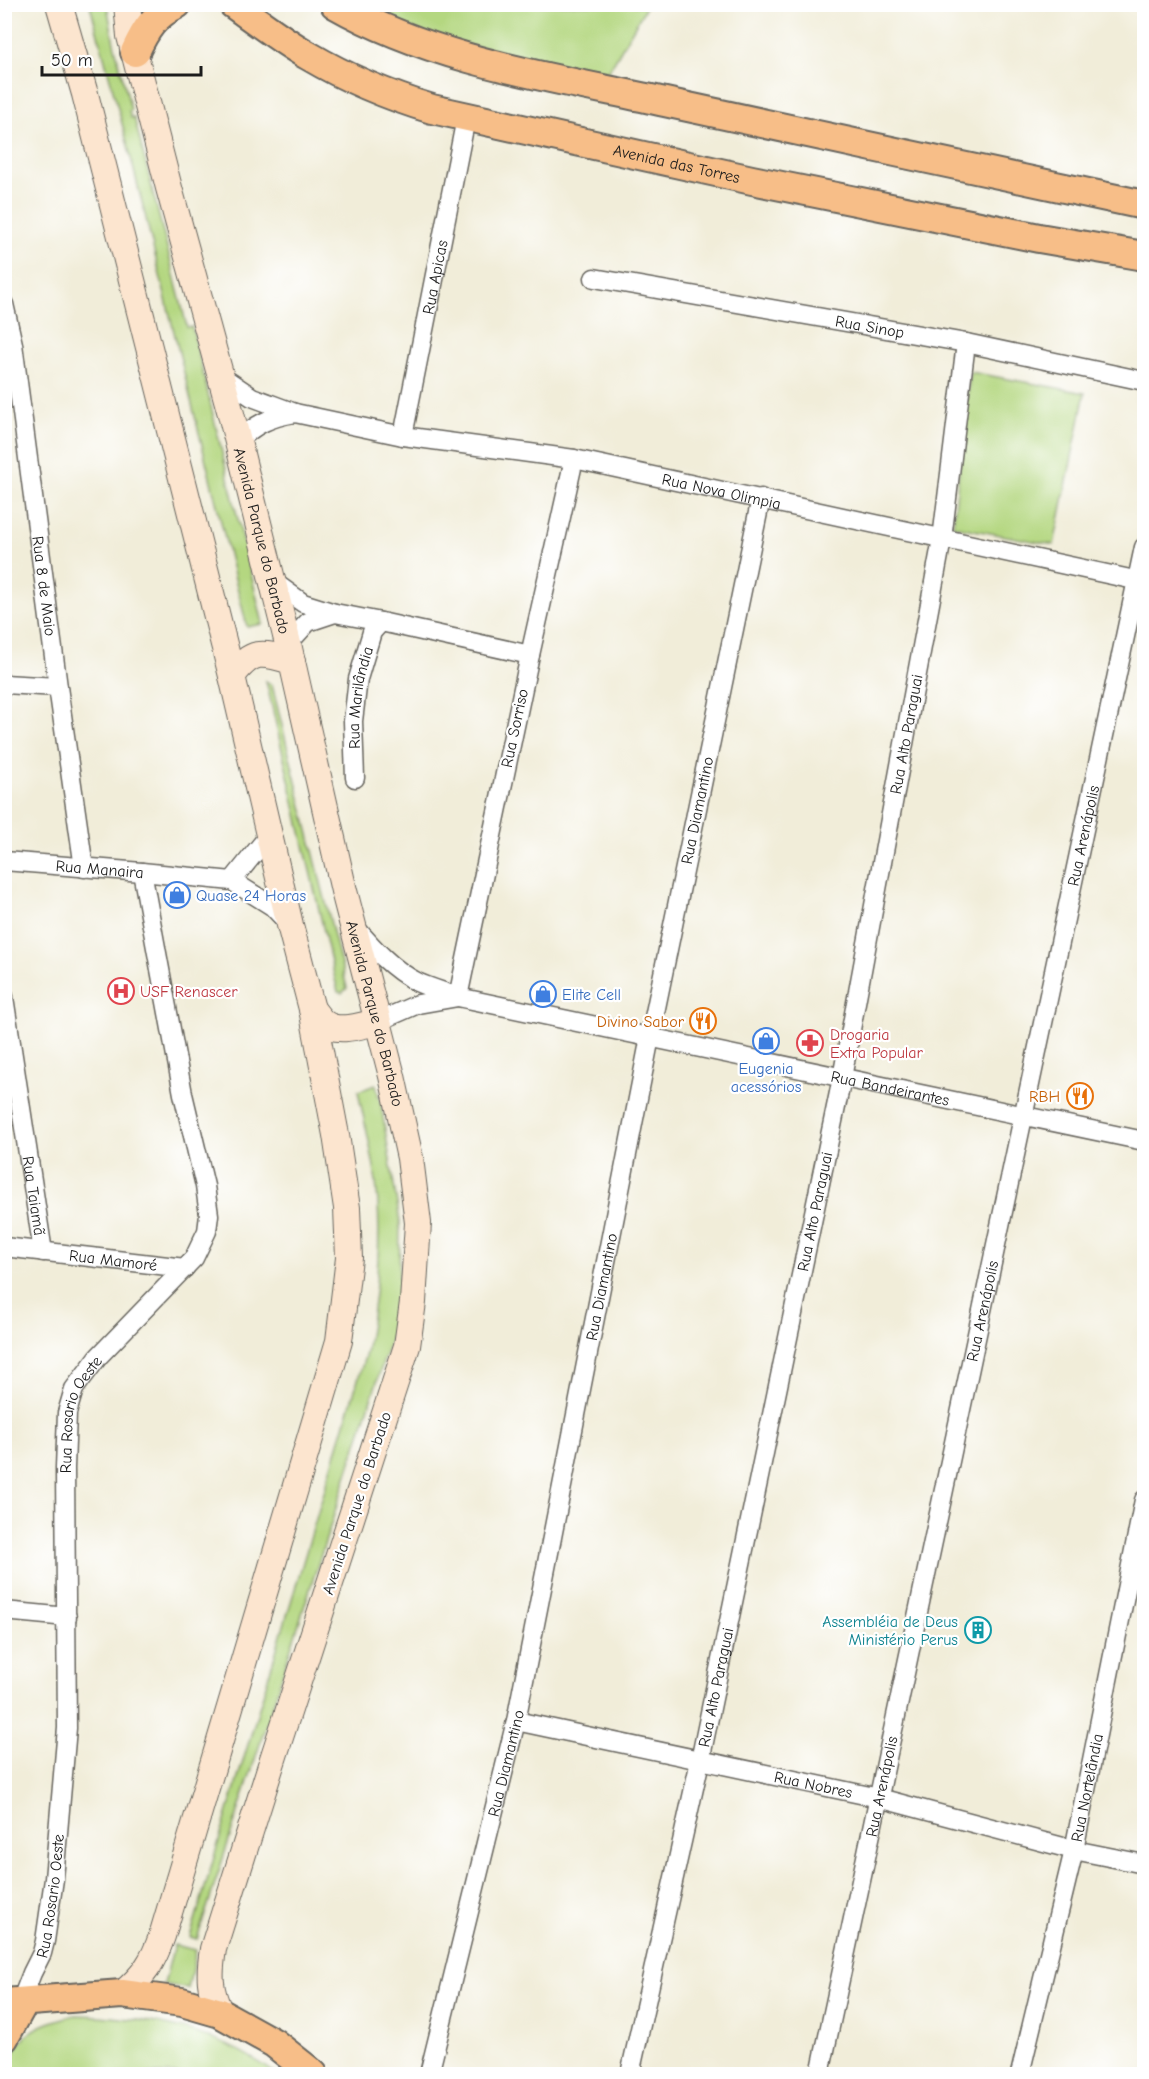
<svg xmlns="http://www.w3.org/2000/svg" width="1149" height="2079" font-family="'Comic Neue',sans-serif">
<rect width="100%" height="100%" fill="#fff"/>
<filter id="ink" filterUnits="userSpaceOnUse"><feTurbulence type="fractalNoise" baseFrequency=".0167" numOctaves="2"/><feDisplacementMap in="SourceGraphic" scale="12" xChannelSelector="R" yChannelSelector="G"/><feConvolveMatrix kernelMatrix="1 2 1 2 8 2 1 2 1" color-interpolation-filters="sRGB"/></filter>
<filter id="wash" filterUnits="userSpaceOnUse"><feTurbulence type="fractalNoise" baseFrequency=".008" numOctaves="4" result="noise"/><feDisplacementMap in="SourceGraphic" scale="24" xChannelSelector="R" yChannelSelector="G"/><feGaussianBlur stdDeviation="1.35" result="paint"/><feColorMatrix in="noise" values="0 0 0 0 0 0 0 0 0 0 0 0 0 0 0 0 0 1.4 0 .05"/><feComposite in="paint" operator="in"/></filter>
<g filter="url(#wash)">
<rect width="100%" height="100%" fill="#f1edd9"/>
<g fill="#b4d780" stroke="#687a4e" stroke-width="1.5">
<polygon points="90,5 107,5 114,43 131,110 129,111 131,118 134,117 187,327 192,327 263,624 247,627 127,142"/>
<polygon points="349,5 647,5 606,76 444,40"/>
<polygon points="970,372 1085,393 1054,545 953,526"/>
<polygon points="266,681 272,685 346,984 347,988 342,993 338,992"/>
<path d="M 376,1085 L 381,1105 L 400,1222 L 399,1282 L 391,1338 L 197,1939 L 190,1937 L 366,1353 C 377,1292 384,1230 374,1168 C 370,1142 363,1117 358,1091 Z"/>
<polygon points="174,1945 196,1950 188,1989 164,1984"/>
<path d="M 75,2015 C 148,2017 216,2029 276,2074 L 7,2074 C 17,2032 37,2025 75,2015 Z"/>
</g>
</g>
<g filter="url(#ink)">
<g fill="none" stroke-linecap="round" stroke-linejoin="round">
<defs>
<g id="minor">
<path id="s1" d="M 594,278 L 966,343 L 1144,381"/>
<path id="s2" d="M 4,304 L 13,344 L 58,687 L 84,868"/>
<path d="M 221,376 L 252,397 L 295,413 C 271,417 254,424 238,442"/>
<path id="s3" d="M 295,413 L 403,436 L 574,459 L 1144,582"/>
<path id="s4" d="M 403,436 L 466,118"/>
<path id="s5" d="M 574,459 L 530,655 L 458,997 L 1144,1141"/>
<polyline points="271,580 303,603 335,613 381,622"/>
<polyline points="288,644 308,622 335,613"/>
<polyline points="4,684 58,687"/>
<path id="s6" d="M 355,778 L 353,721 L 358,679 L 372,632 L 381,622 L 530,655"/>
<path id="s7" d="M 4,861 L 142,872 L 232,881 L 272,906 L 290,925"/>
<polyline points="232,881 269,835"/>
<path d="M 356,928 C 374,949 392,969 417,982 C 430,988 445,992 458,997 L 418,1004 L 377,1022"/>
<path id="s8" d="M 4,997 L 43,1252"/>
<path id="s9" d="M 4,1247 L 185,1268"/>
<polyline points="4,1611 67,1617"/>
<path id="s10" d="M 516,1721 L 879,1798 L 1074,1850 L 1144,1864"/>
<path id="s11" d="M 24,2002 L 23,1996 L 32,1973 L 42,1953 L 45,1941 L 54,1879 L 67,1728 L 65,1468 L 67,1413 L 74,1389 L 99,1356 L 194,1258 L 207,1231 L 209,1215 L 205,1186 L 183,1094 L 142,872"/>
<path id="s12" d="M 429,2074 L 516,1721 L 650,1037 L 761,498"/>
<path id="s13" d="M 630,2074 L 700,1761 L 842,1078 L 942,539 L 966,343"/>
<path id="s14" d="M 820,2074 L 1144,547"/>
<path id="s15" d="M 1020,2074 L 1074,1850 L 1144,1500"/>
</g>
<g id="secondary">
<path d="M 59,4 L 85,94 L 232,676 L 290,925 L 312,1009 L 336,1135 L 347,1208 L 349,1258 L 339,1341 L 162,1936 C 153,1962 144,1976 122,1994"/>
<path id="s16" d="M 127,4 L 130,36 L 169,188 L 231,414 L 288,644 L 344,891 L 392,1076 L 410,1158 L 418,1223 L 413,1302 L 407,1346 L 271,1765 L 213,1949 C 209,1975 209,1989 220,2013"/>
<path d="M 232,676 C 253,649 261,652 292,661"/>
<path d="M 312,1009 C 315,1013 320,1020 324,1023 C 338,1034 362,1025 377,1022"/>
</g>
<g id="primary">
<path id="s17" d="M 233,4 C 258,22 283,41 309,56 C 348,79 389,96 432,109 L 752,180 L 1039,238 L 1144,256"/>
<path d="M 335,4 C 435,61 554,78 665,102 C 824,137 985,171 1144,205"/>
<path d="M 135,52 C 145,30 154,15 177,4"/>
<polyline points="4,2003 122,1994 182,2002 220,2013 274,2043 313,2074"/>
<polyline points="4,2038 24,2002"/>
</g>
</defs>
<use href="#minor" stroke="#67655e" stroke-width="21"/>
<use href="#secondary" stroke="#67655e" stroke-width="28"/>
<use href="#primary" stroke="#67655e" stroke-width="32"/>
<use href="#minor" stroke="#fff" stroke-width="18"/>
<use href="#secondary" stroke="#fce5cf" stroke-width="26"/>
<use href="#primary" stroke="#f7be88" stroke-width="28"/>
</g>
</g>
<defs>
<symbol id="shop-ring" viewBox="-11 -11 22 22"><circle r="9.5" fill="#fff" stroke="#3f7fe0" stroke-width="1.5"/><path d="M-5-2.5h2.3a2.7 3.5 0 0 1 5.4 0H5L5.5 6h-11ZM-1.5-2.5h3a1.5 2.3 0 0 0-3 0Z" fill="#3f7fe0"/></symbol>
<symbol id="hospital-ring" viewBox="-11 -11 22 22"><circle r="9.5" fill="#fff" stroke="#e0444e" stroke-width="1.5"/><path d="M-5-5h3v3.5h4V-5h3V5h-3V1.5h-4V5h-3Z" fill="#e0444e"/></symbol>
<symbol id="restaurant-ring" viewBox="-11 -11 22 22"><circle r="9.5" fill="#fff" stroke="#e8710a" stroke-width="1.5"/><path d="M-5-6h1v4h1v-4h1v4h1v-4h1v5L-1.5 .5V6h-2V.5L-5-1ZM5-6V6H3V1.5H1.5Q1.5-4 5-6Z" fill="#e8710a"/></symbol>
<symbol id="pharmacy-ring" viewBox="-11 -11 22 22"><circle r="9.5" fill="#fff" stroke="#e0444e" stroke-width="1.5"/><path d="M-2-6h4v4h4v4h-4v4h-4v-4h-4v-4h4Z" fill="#e0444e"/></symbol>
<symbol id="building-ring" viewBox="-11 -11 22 22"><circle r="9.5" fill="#fff" stroke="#0f9aa8" stroke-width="1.5"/><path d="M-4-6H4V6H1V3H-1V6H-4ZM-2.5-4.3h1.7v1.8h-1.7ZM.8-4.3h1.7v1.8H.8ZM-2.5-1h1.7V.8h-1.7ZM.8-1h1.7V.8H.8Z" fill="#0f9aa8"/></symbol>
</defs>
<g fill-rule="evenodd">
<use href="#shop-ring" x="162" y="880" width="30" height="30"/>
<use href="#hospital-ring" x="106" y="976" width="30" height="30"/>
<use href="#shop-ring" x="528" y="979" width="30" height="30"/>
<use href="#restaurant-ring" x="688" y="1006" width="30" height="30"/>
<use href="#shop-ring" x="751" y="1026" width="30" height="30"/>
<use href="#pharmacy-ring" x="795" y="1028" width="30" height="30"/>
<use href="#restaurant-ring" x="1065" y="1081" width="30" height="30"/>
<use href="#building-ring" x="963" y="1615" width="30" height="30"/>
</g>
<g text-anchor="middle" stroke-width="4.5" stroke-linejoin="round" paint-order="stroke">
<g font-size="16" fill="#1c1c1c" stroke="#fff">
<text dy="6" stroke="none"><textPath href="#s17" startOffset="477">Avenida das Torres</textPath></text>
<text dy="6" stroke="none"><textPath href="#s4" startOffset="162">Rua Apicas</textPath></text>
<text dy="6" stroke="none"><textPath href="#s1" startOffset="280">Rua Sinop</textPath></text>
<text dy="6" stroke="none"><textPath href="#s3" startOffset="434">Rua Nova Olimpia</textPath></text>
<text dy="6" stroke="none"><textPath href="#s16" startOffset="554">Avenida Parque do Barbado</textPath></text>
<text dy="6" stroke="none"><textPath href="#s2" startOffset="285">Rua 8 de Maio</textPath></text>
<text dy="6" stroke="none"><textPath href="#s6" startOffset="81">Rua Marilândia</textPath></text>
<text transform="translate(514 728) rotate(-78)" y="6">Rua Sorriso</text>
<text dy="6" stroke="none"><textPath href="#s13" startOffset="1368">Rua Alto Paraguai</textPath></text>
<text dy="6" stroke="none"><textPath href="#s12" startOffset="1292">Rua Diamantino</textPath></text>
<text dy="6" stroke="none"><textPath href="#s14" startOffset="1266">Rua Arenápolis</textPath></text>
<text dy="6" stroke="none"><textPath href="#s7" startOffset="96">Rua Manaira</textPath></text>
<text dy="6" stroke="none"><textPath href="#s16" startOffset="1040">Avenida Parque do Barbado</textPath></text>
<text dy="6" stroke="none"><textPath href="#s5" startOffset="992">Rua Bandeirantes</textPath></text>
<text dy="6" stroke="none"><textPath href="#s8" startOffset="201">Rua Taiamã</textPath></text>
<text dy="6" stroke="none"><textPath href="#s13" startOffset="882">Rua Alto Paraguai</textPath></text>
<text dy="6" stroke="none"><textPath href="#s9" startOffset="110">Rua Mamoré</textPath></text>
<text dy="6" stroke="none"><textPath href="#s12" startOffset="806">Rua Diamantino</textPath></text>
<text dy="6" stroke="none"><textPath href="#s14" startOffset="780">Rua Arenápolis</textPath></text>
<text dy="6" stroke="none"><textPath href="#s11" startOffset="597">Rua Rosario Oeste</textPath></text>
<text transform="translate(356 1503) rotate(-72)" y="6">Avenida Parque do Barbado</text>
<text dy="6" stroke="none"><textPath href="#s13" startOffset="396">Rua Alto Paraguai</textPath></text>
<text dy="6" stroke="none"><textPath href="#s12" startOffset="320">Rua Diamantino</textPath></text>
<text dy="6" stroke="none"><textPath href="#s10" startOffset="304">Rua Nobres</textPath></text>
<text dy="6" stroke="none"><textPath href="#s14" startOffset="294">Rua Arenápolis</textPath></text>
<text dy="6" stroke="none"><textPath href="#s15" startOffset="294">Rua Nortelândia</textPath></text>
<text dy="6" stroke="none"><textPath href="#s11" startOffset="111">Rua Rosario Oeste</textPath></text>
</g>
<g font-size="16" fill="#366cbe" stroke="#fff" text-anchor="start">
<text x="196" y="901">Quase 24 Horas</text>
<text x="562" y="1000">Elite Cell</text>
<text x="766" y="1074" text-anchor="middle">Eugenia<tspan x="766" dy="18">acessórios</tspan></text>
</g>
<g font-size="16" fill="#be3a42" stroke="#fff" text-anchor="start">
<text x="140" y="997">USF Renascer</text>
<text x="830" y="1040">Drogaria<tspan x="830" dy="18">Extra Popular</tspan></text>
</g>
<g font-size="16" fill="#c56008" stroke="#fff" text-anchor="end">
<text x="684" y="1027">Divino Sabor</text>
<text x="1060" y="1102">RBH</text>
</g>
<g font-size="16" fill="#0d838f" stroke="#fff" text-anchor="end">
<text x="958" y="1627">Assembléia de Deus<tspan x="958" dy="18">Ministério Perus</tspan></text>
</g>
</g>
<rect width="1149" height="2079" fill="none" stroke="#fff" stroke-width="24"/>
<path d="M42 66v9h159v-9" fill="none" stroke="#1c1c1c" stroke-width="3"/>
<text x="51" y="66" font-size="18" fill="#1c1c1c" stroke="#ffffff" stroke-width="4.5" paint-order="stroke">50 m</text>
</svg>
